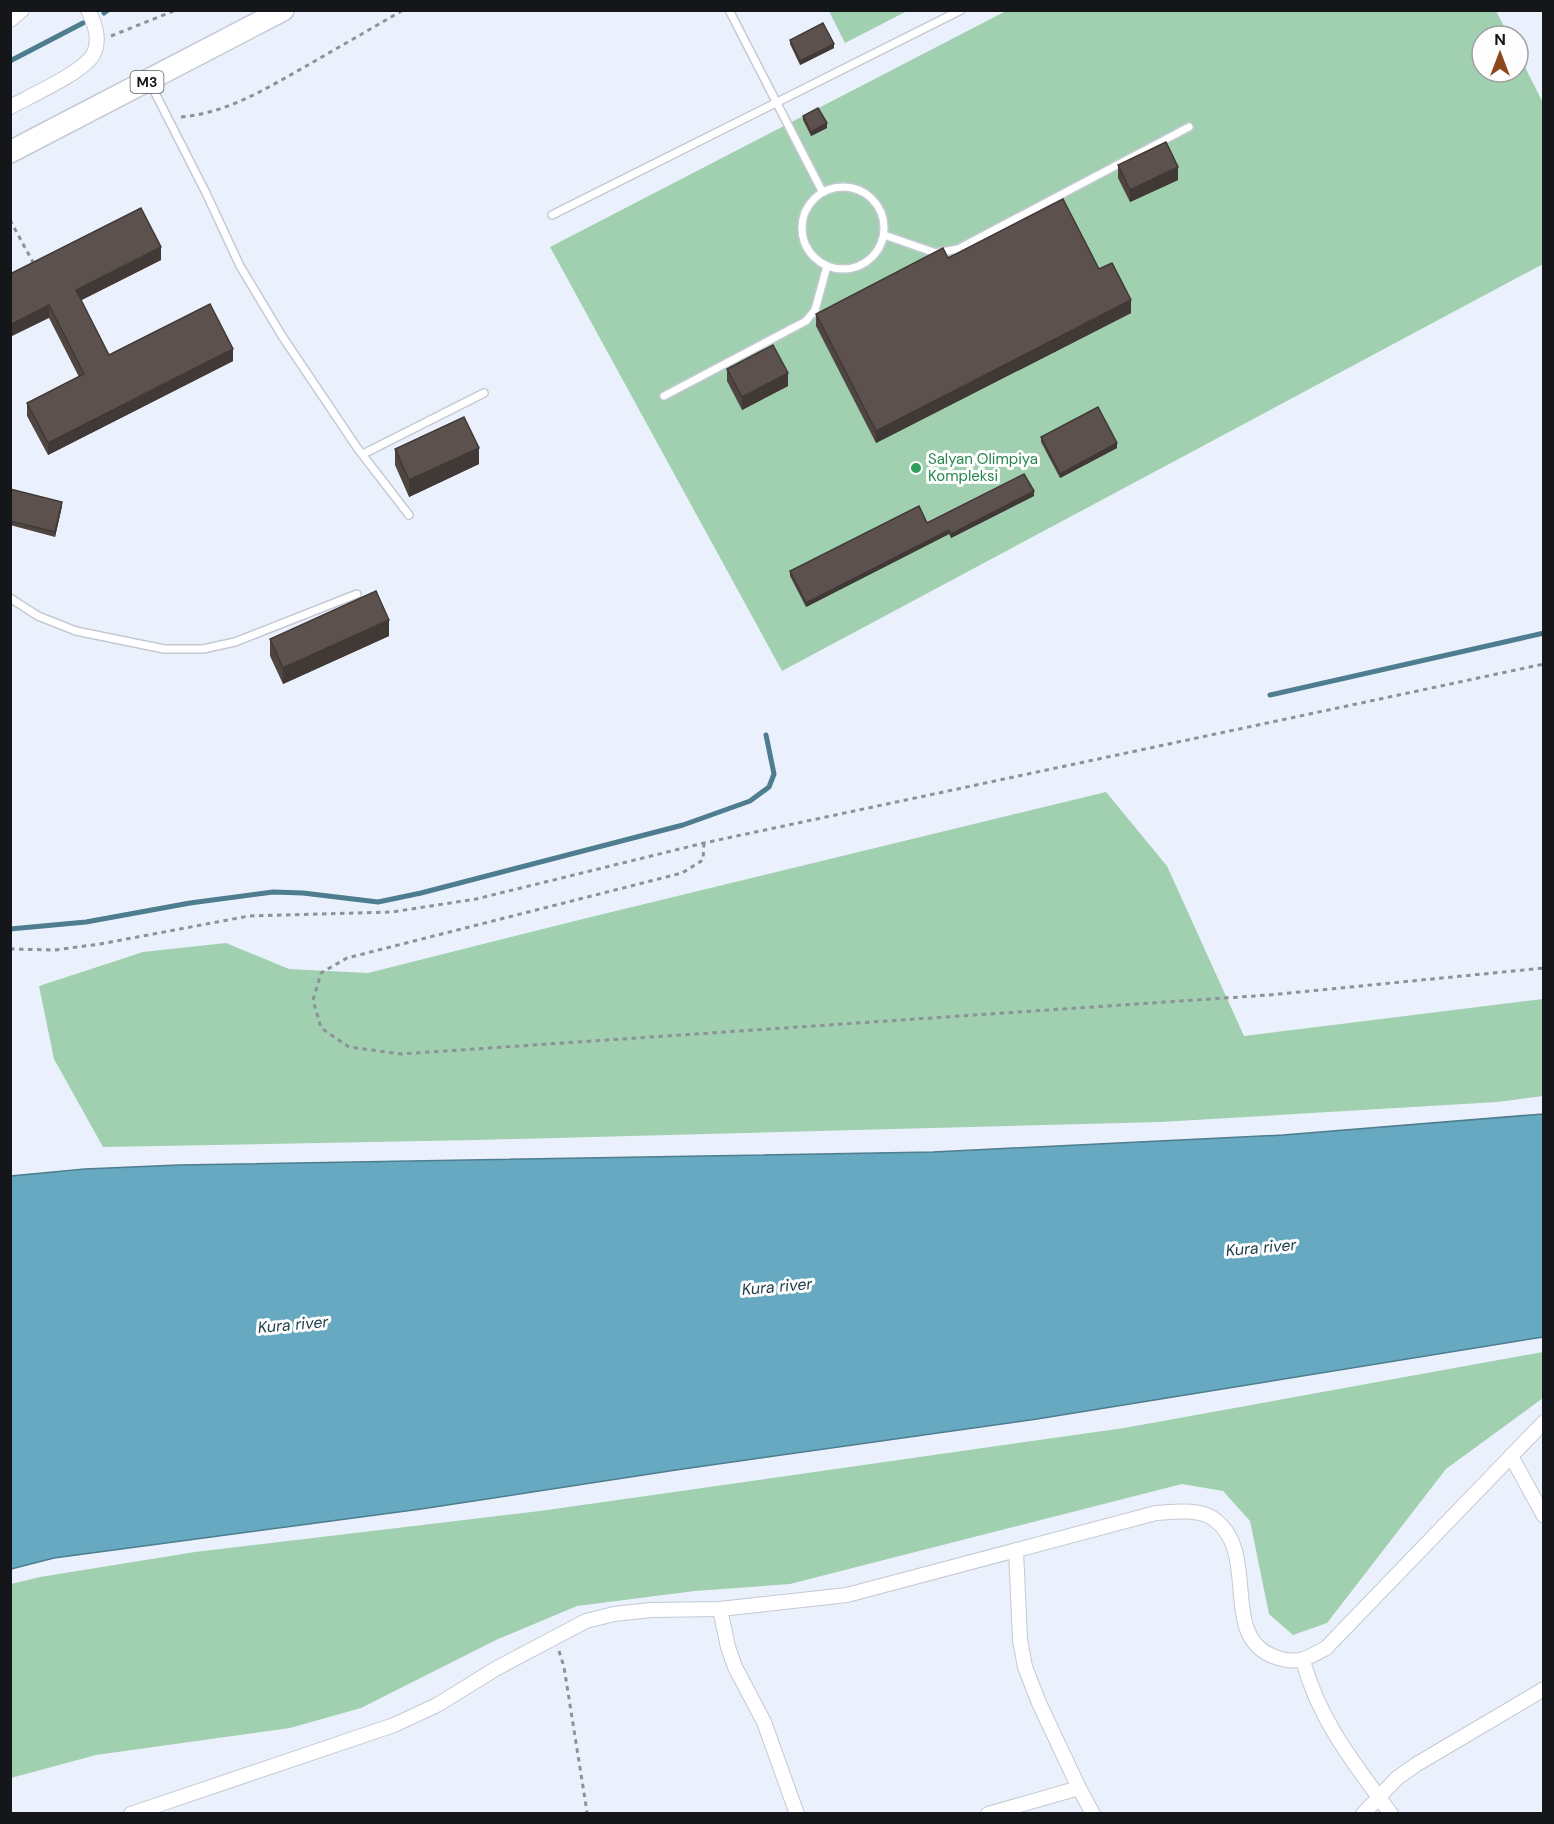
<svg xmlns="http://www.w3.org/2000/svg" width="1554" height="1824" font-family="'DM Sans',sans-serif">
<rect width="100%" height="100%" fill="#ebf1fc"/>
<g fill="#a0d0af">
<polygon points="829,11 907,11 845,43"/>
<polygon points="1006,11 1496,11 1509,36 1482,36 1482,72 1518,72 1518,53 1543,103 1543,264 782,671 550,247"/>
<polygon points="1106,792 1167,866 1244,1036 1543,999 1543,1096 1497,1102 1161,1122 476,1140 103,1147 54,1059 39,986 143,952 226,943 289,969 368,973 591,917"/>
<polygon points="1543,1352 1543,1398 1446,1469 1327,1623 1293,1635 1269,1614 1250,1521 1223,1491 1182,1484 790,1584 695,1591 577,1606 496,1640 361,1708 290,1728 96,1755 11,1778 11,1584 40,1577 195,1552 540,1511 1124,1428"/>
</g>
<polygon fill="#66a9c0" stroke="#4d7d8e" stroke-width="1.5" points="1543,1114 1543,1337 1037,1419 676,1470 421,1509 54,1558 11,1569 11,1176 85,1169 179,1165 933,1152 1283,1135"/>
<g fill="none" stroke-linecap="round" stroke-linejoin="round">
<g stroke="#4d7d8e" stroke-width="5">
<polyline points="104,13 108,10"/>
<polyline points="10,61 83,23"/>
<polyline points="1270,695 1544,633"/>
<polyline points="10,929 86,922 190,903 273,892 303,893 378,902 421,893 683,825 750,801 769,787 774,774 766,735"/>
</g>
<defs>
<g id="service">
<polyline points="729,10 822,191"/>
<polyline points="150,83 206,193 240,266 282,336 358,449 409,515"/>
<circle cx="843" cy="228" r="41"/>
<polyline points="552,215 961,10"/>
<polyline points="884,235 936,253 958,249 1189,127"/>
<polyline points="664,396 806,321 815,310 827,266"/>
<polyline points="363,454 484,393"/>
<polyline points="10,598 38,616 76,631 164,649 203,649 235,642 357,594"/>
</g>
<g id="minor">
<polyline points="10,20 22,10"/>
<path d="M 10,107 C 30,96 82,73 93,55 C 101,40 95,24 88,10"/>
<polyline points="1511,1456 1544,1516"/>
<polyline points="1016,1550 1020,1640 1025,1667 1039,1703 1079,1788 1093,1814"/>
<polyline points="720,1609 728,1647 735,1667 764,1722 797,1814"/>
<path d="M 1303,1661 C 1320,1722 1354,1763 1391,1814"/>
<path d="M 131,1814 L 394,1725 L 437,1705 L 497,1668 L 586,1621 L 614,1614 L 651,1610 L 720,1609 L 847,1595 L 1156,1513 C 1174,1512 1199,1508 1214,1519 C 1261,1553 1218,1637 1275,1657 C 1298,1665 1306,1659 1326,1648 L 1544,1422"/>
<polyline points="988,1814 1079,1788"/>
<polyline points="1363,1814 1397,1778 1417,1764 1544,1689"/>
</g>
<polyline id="primary" points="10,152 283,10"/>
</defs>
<use href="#service" stroke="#c4c9d4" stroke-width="10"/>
<use href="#minor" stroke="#c4c9d4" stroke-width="16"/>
<use href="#primary" stroke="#c4c9d4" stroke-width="24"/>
<g stroke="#8d9198" stroke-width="3" stroke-dasharray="4.5 4.5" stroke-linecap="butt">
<polyline points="111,36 176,10"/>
<path d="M 181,117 C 228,113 267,88 308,65 C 339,47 371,29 403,10"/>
<polyline points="10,220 35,266"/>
<polyline points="704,843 703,860 682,873 347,958 321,973 313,1000 321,1028 349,1047 401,1054 1269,995 1544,968"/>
<polyline points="10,949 55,950 100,944 249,916 392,912 476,899 704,843 1544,664"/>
<polyline points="559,1651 564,1667 587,1812"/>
</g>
<use href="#service" stroke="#fff" stroke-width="7"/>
<use href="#minor" stroke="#fff" stroke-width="14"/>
<use href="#primary" stroke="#fff" stroke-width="21"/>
</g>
<g fill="#4f4642">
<polygon points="790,40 834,48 800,65 790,44"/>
<polygon points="803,116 827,128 811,136 803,120"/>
<polygon points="1118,165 1178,180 1130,202 1118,178"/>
<polygon points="948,258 1099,269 1131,313 876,443 816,326 816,314"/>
<polygon points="161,260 81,300 109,355 233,361 48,455 27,416 27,403 79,377 49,318 10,274"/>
<polygon points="727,369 788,386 742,410 727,381"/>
<polygon points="1041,437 1117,448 1060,478 1041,442"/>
<polygon points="395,449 479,464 409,497 395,465"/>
<polygon points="10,489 62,506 55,537 10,525"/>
<polygon points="1034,496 951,538 949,534 806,607 790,576 790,571"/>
<polygon points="389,636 283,684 270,656 270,639"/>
</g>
<g fill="#403936">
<polygon points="834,44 834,48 800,65 800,61"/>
<polygon points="827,123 827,128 811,136 811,132"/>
<polygon points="1178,167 1178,180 1130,202 1130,190"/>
<polygon points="161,247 161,260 76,303 76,290"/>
<polygon points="1131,300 1131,313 876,443 876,431"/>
<polygon points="49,305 49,318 10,337 10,325"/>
<polygon points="233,349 233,361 48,455 48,443"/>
<polygon points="788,373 788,386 742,410 742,397"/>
<polygon points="1117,443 1117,448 1060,478 1060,474"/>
<polygon points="479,448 479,464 409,497 409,480"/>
<polygon points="1034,491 1034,496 951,538 951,534"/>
<polygon points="62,502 62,506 55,537 55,532"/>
<polygon points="949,530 949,534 806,607 806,603"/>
<polygon points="389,620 389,636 283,684 283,668"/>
</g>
<g fill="#5c514d" stroke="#403936" stroke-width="1.5">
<polygon points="823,23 834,44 800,61 790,40"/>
<polygon points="818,108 827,123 811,132 803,116"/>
<polygon points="1166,142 1178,167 1130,190 1118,165"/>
<polygon points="1063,199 1099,269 1112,263 1131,300 876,431 816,314 943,248 948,258"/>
<polygon points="141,208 161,247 76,290 109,355 210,304 233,349 48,443 27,403 84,374 49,305 10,325 10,274"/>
<polygon points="773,345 788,373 742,397 727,369"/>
<polygon points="1098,407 1117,443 1060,474 1041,437"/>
<polygon points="464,417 479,448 409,480 395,449"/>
<polygon points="1024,474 1034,491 951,534 949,530 806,603 790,571 919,506 927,523"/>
<polygon points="10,489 62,502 55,532 10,521"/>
<polygon points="376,591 389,620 283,668 270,639"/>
</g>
<circle fill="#2e9e5b" stroke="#fefefe" stroke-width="2" cx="916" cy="468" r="6"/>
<g text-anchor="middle" stroke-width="6" stroke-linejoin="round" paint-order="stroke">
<rect fill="#fefefe" stroke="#5a5c5e" stroke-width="1.5" x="130.5" y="71" width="33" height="22" rx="4.5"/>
<g font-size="14" font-weight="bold" fill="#141619">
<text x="147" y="87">M3</text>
</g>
<g font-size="15" fill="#27864d" stroke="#fefefe" text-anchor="start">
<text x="928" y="464">Salyan Olimpiya<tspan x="928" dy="17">Kompleksi</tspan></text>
</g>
<g font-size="16" font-style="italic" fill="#1a3a45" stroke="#fefefe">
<text transform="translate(1261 1247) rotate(-5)" y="6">Kura river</text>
<text transform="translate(777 1286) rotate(-5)" y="6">Kura river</text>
<text transform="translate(293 1324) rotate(-5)" y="6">Kura river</text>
</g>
</g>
<rect width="1554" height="1824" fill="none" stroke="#141619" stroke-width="24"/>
<g transform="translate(1500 54)"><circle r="28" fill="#fefefe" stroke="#a0a1a2" stroke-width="1.5"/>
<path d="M0-4.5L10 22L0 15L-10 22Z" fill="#8c481b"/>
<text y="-9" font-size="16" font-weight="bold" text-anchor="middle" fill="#141619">N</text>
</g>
</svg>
